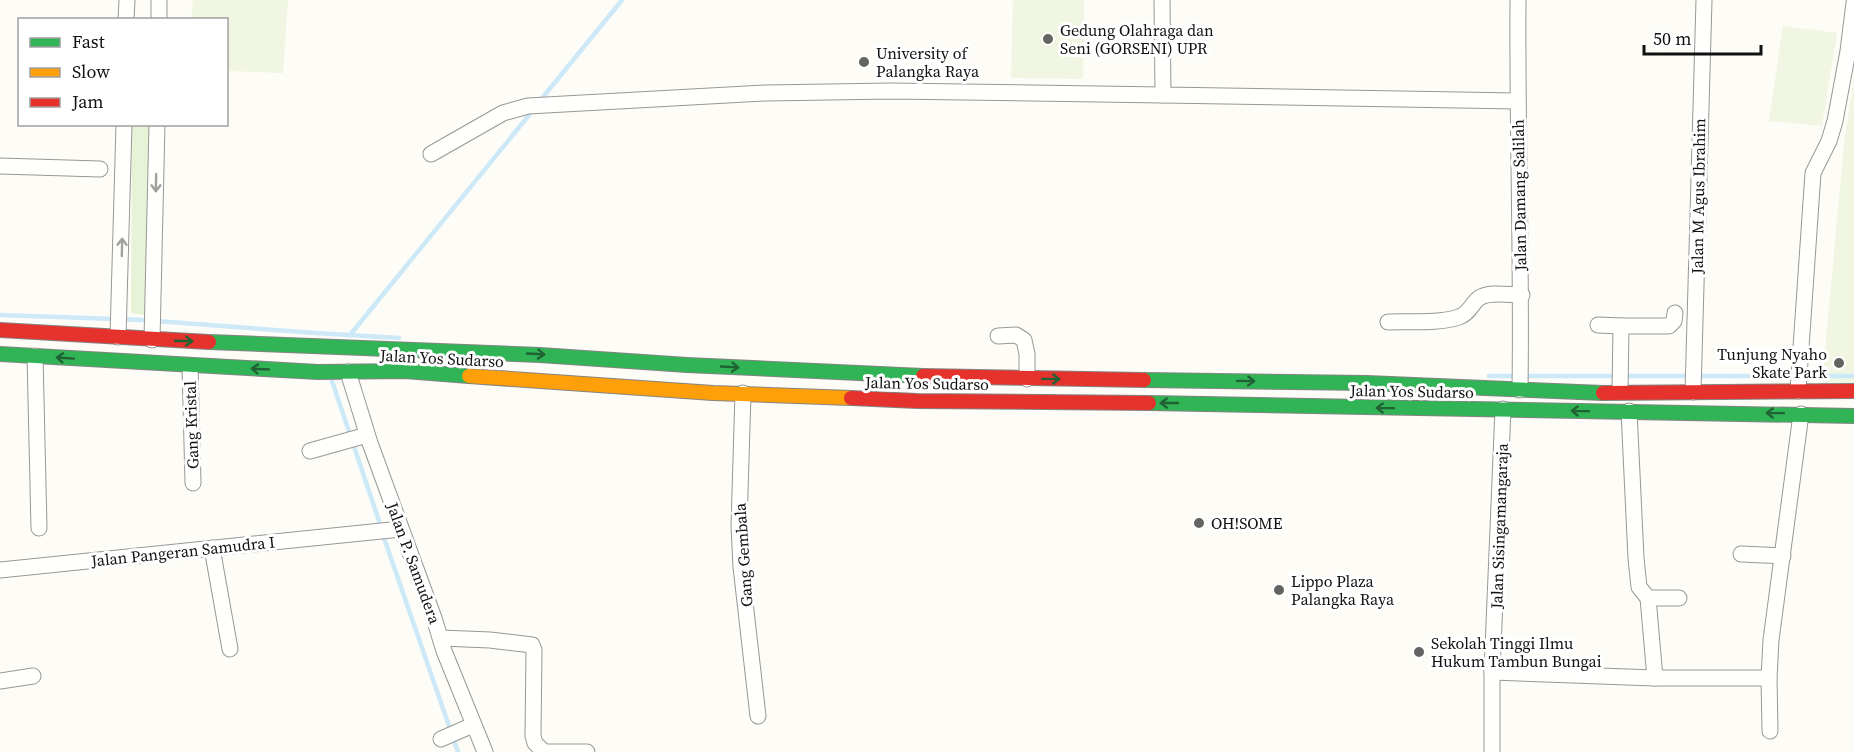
<svg xmlns="http://www.w3.org/2000/svg" width="1854" height="752" font-family="'Source Serif 4',serif">
<rect width="100%" height="100%" fill="#fdfcf7"/>
<polygon fill="#e7f3d7" points="132,125 149,125 145,315 131,313"/>
<g fill="#f0f6e1">
<polygon points="193,0 288,0 283,73 227,71 226,20 191,19"/>
<polygon points="1013,0 1084,0 1083,79 1011,78"/>
<polygon points="1783,26 1837,33 1822,126 1769,121"/>
<polygon points="1854,79 1854,385 1822,384 1844,144"/>
</g>
<g fill="none" stroke-linecap="round" stroke-linejoin="round">
<g stroke="#cde8f7" stroke-width="4.5">
<polyline points="539,102 622,0"/>
<polyline points="0,315 143,320 315,333 399,338"/>
<polyline points="350,335 534,109"/>
<polyline points="1489,376 1854,376"/>
<polyline points="331,378 381,527"/>
<polyline points="383,535 458,752"/>
</g>
<defs>
<g id="street">
<polyline points="1162,0 1163,95 1517,101"/>
<path d="M 1518,0 C 1517,130 1522,260 1520,390"/>
<polyline points="126,20 127,0"/>
<polyline points="159,20 159,0"/>
<polyline points="431,154 503,113 528,106 766,93 891,91 1163,95"/>
<polyline points="0,166 100,169"/>
<path d="M 1388,322 C 1410,321 1437,324 1459,317 C 1470,313 1471,304 1479,298 C 1489,291 1510,295 1522,295"/>
<polyline points="1598,325 1621,326"/>
<polyline points="998,336 1016,335 1024,340 1027,354 1027,379"/>
<polyline points="118,337 124,124"/>
<polyline points="152,340 157,124"/>
<polyline points="35,356 39,528"/>
<polyline points="190,366 193,483"/>
<polyline points="348,372 370,443 434,618 444,651 485,752"/>
<polyline points="1798,391 1813,173 1829,141 1835,121 1848,51 1854,3"/>
<polyline points="1620,392 1621,326 1669,326 1674,321 1675,313"/>
<polyline points="1693,392 1704,0"/>
<polyline points="743,393 739,526 741,567 758,716"/>
<polyline points="1629,411 1636,558 1639,587 1648,598 1679,598"/>
<polyline points="310,451 367,435"/>
<polyline points="212,548 230,649"/>
<polyline points="1741,554 1783,556"/>
<polyline points="0,570 401,529"/>
<polyline points="1648,598 1655,678"/>
<polyline points="441,638 490,640 532,645 534,650 533,736 535,743 544,752"/>
<polyline points="1492,672 1655,678 1769,678 1771,640 1801,414"/>
<polyline points="1769,678 1770,731"/>
<polyline points="0,681 33,676"/>
<polyline points="441,739 473,725"/>
<polyline points="544,752 587,752"/>
<polyline points="1492,752 1492,672 1503,409"/>
</g>
<g id="fast">
<polyline points="209,342 540,355 687,365 923,376"/>
<polyline points="0,354 318,372 405,371 469,376"/>
<polyline points="1144,380 1367,383 1603,393"/>
<polyline points="1149,403 1854,416"/>
</g>
<polyline id="slow" points="469,376 713,393 851,398"/>
<g id="jam">
<polyline points="0,330 209,342"/>
<polyline points="923,376 1144,380"/>
<polyline points="1603,393 1854,391"/>
<polyline points="851,398 917,401 1149,403"/>
</g>
</defs>
<use href="#street" stroke="#979795" stroke-width="17"/>
<use href="#fast" stroke="#858482" stroke-width="16"/>
<use href="#slow" stroke="#858482" stroke-width="16"/>
<use href="#jam" stroke="#858482" stroke-width="16"/>
<use href="#street" stroke="#fffffe" stroke-width="15"/>
<use href="#fast" stroke="#30b455" stroke-width="14"/>
<use href="#slow" stroke="#ff9f0a" stroke-width="14"/>
<use href="#jam" stroke="#e5322d" stroke-width="14"/>
</g>
<defs><path id="oneway-shaft" d="M-6 0H5M1.5-3L5.5 0L1.5 3" fill="none" stroke-width="1.6" stroke-linecap="round" stroke-linejoin="round" transform="scale(1.5)"/></defs>
<g stroke="#a0a09f">
<use href="#oneway-shaft" transform="translate(156 183) rotate(91)"/>
<use href="#oneway-shaft" transform="translate(122 247) rotate(-89)"/>
</g>
<g stroke="#206233">
<use href="#oneway-shaft" transform="translate(184 341) rotate(2)"/>
<use href="#oneway-shaft" transform="translate(536 354) rotate(3)"/>
<use href="#oneway-shaft" transform="translate(65 358) rotate(-176)"/>
<use href="#oneway-shaft" transform="translate(730 367) rotate(3)"/>
<use href="#oneway-shaft" transform="translate(260 369) rotate(-177)"/>
<use href="#oneway-shaft" transform="translate(1051 379) rotate(1)"/>
<use href="#oneway-shaft" transform="translate(1246 381) rotate(1)"/>
<use href="#oneway-shaft" transform="translate(1169 403) rotate(-180)"/>
<use href="#oneway-shaft" transform="translate(1385 408) rotate(-179)"/>
<use href="#oneway-shaft" transform="translate(1580 411) rotate(-179)"/>
<use href="#oneway-shaft" transform="translate(1775 413) rotate(-179)"/>
</g>
<g fill="#646362" stroke="#fff" stroke-width="2">
<circle cx="1048" cy="39" r="6"/>
<circle cx="864" cy="62" r="6"/>
<circle cx="1839" cy="363" r="6"/>
<circle cx="1199" cy="523" r="6"/>
<circle cx="1279" cy="590" r="6"/>
<circle cx="1419" cy="652" r="6"/>
</g>
<g text-anchor="middle" stroke-width="6" stroke-linejoin="round" paint-order="stroke">
<g font-size="16" fill="#111" stroke="#fff" text-anchor="start">
<text x="1060" y="36">Gedung Olahraga dan<tspan x="1060" dy="18">Seni (GORSENI) UPR</tspan></text>
<text x="876" y="59">University of<tspan x="876" dy="18">Palangka Raya</tspan></text>
<text x="1827" y="360" text-anchor="end">Tunjung Nyaho<tspan x="1827" dy="18">Skate Park</tspan></text>
<text x="1211" y="529">OH!SOME</text>
<text x="1291" y="587">Lippo Plaza<tspan x="1291" dy="18">Palangka Raya</tspan></text>
<text x="1431" y="649">Sekolah Tinggi Ilmu<tspan x="1431" dy="18">Hukum Tambun Bungai</tspan></text>
</g>
<g font-size="16" fill="#111" stroke="#fff">
<text transform="translate(1519 195) rotate(-91)" y="6">Jalan Damang Salilah</text>
<text transform="translate(1698 196) rotate(-89)" y="6">Jalan M Agus Ibrahim</text>
<text transform="translate(442 358) rotate(3)" y="6">Jalan Yos Sudarso</text>
<text transform="translate(927 383) rotate(1)" y="6">Jalan Yos Sudarso</text>
<text transform="translate(1412 391) rotate(1)" y="6">Jalan Yos Sudarso</text>
<text transform="translate(191 425) rotate(-92)" y="6">Gang Kristal</text>
<text transform="translate(1499 526) rotate(-88)" y="6">Jalan Sisingamangaraja</text>
<text transform="translate(183 551) rotate(-6)" y="6">Jalan Pangeran Samudra I</text>
<text transform="translate(743 555) rotate(-94)" y="6">Gang Gembala</text>
<text transform="translate(414 563) rotate(70)" y="6">Jalan P. Samudera</text>
</g>
</g>
<rect x="18" y="18" width="210" height="108" fill="#ffffff" stroke="#a0a0a0" stroke-width="1.5"/>
<rect x="30" y="38" width="30" height="9" fill="#30b455" stroke="#a0a0a0" stroke-width="1.5"/>
<text x="72" y="48" font-size="18" fill="#111111">Fast</text>
<rect x="30" y="68" width="30" height="9" fill="#ff9f0a" stroke="#a0a0a0" stroke-width="1.5"/>
<text x="72" y="78" font-size="18" fill="#111111">Slow</text>
<rect x="30" y="98" width="30" height="9" fill="#e5322d" stroke="#a0a0a0" stroke-width="1.5"/>
<text x="72" y="108" font-size="18" fill="#111111">Jam</text>
<path d="M1644 45v9h117v-9" fill="none" stroke="#111111" stroke-width="3"/>
<text x="1653" y="45" font-size="18" fill="#111111" stroke="#ffffff" stroke-width="4.5" paint-order="stroke">50 m</text>
</svg>
